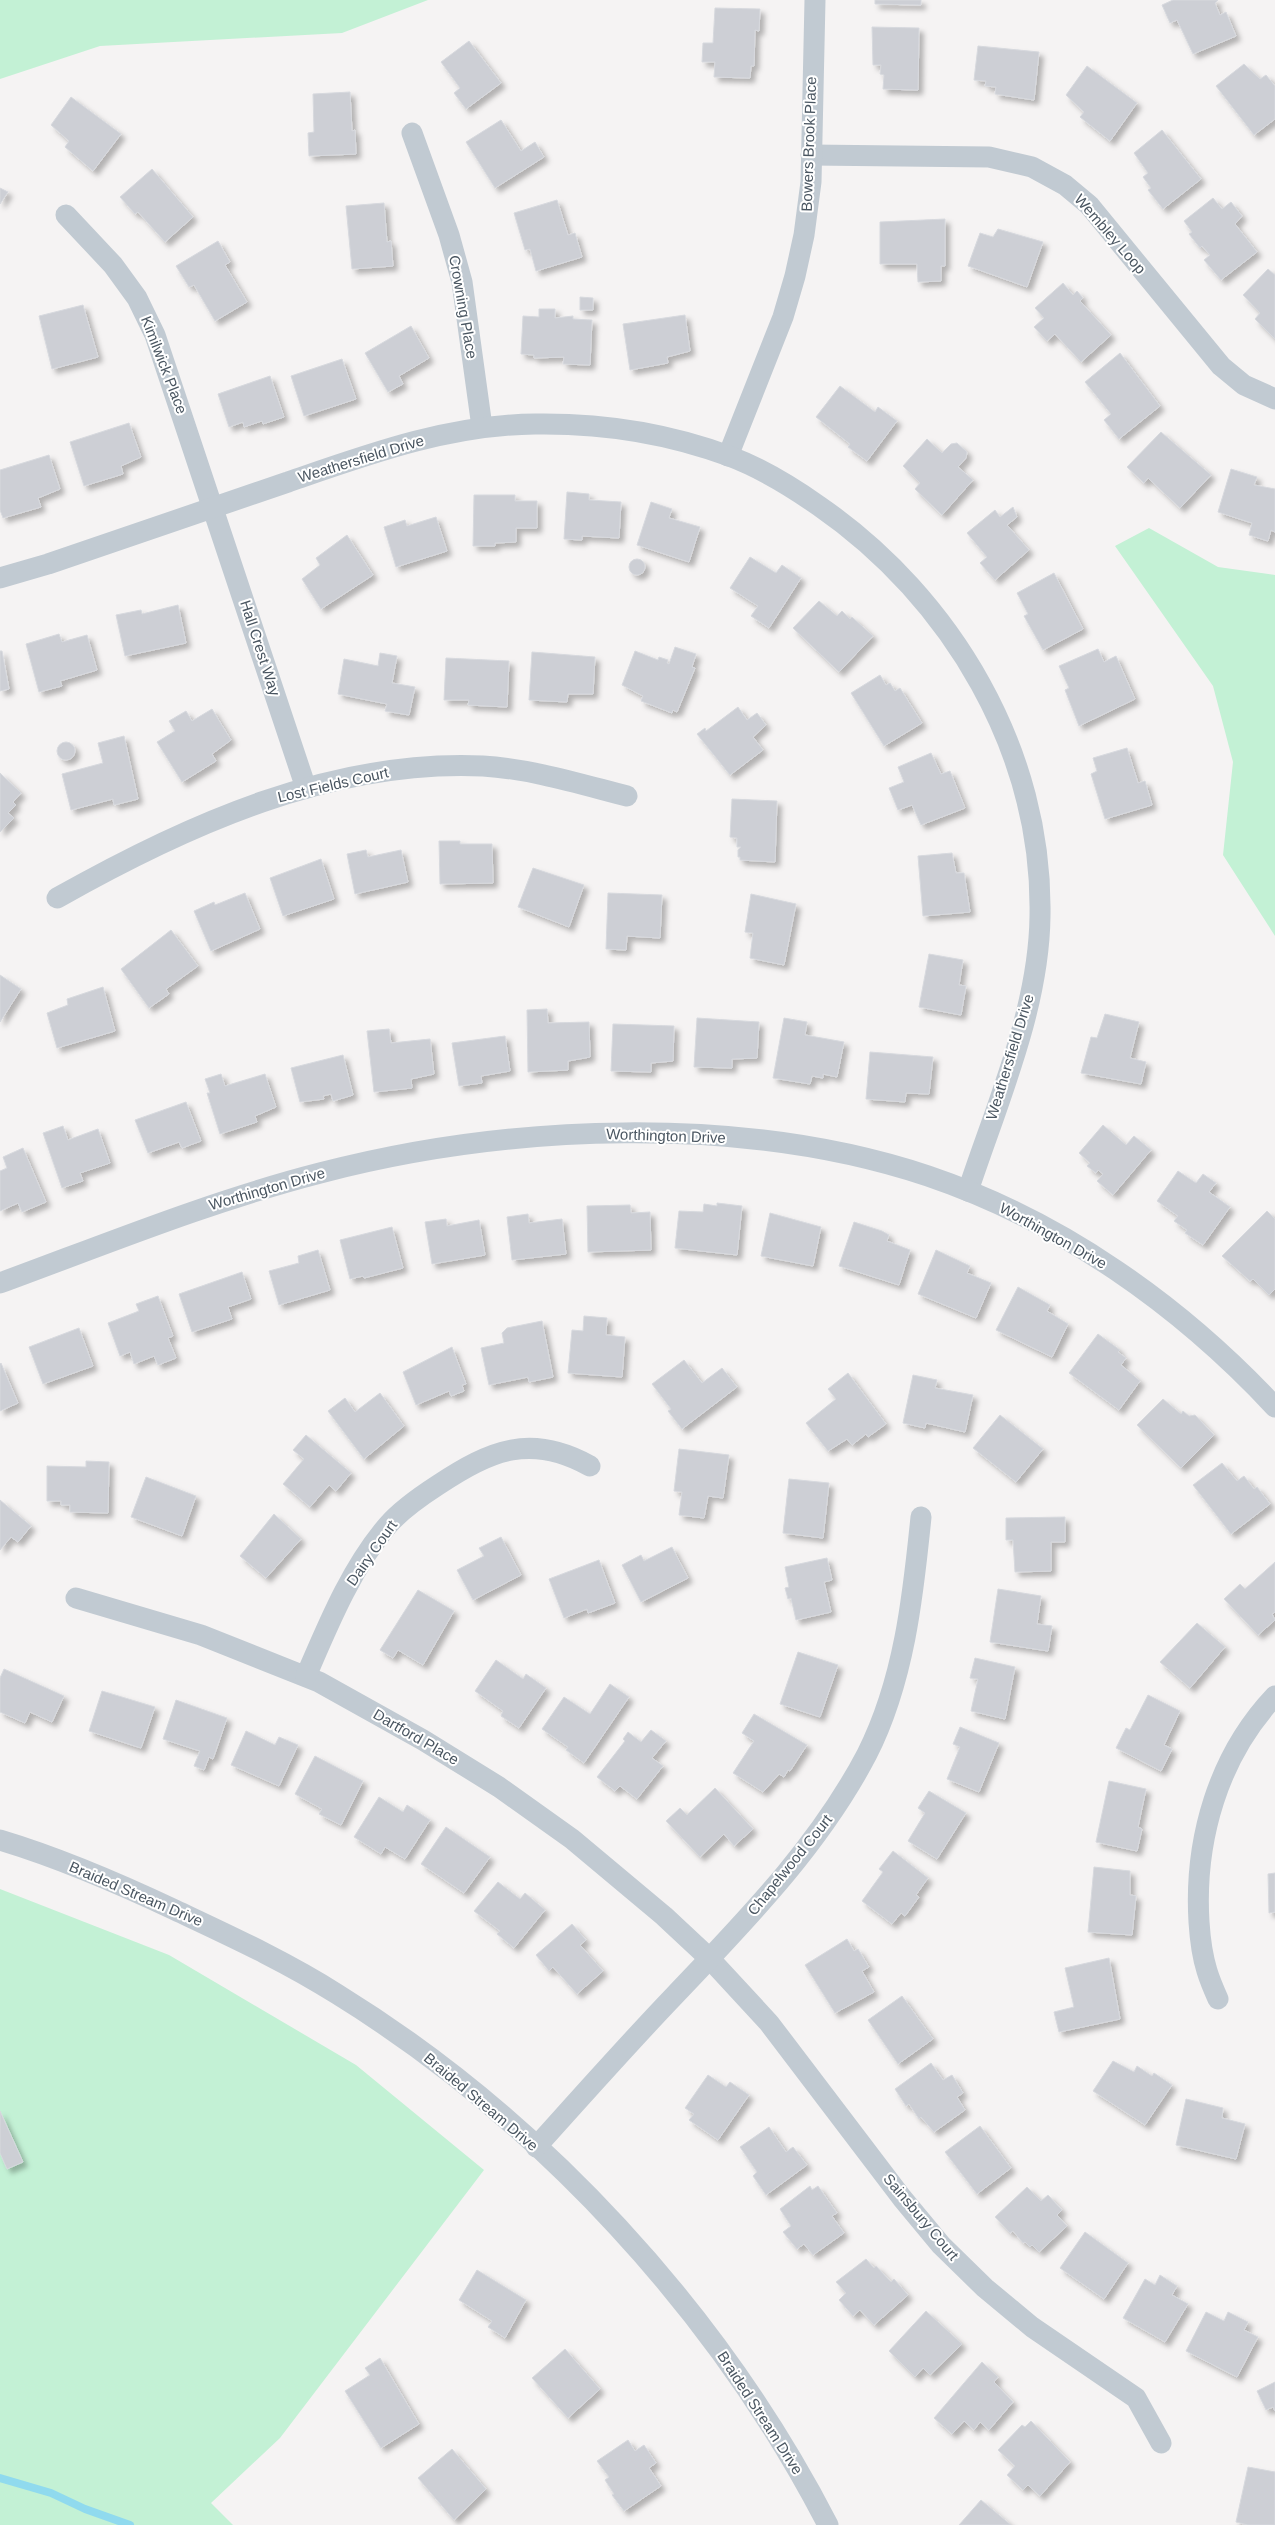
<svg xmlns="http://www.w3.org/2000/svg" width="1275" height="2525" font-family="Helvetica,sans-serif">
<defs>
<filter id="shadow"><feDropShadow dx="4.5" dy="4.5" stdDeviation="2.5" flood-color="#0004"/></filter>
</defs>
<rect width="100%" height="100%" fill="#f5f3f3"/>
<g fill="#c3f1d5">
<polygon points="0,0 428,0 342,33 100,46 0,79"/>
<polygon points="1149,528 1218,567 1275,575 1275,936 1223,855 1233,762 1213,686 1115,546"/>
<polygon points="0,1889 169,1955 356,2065 484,2170 280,2438 211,2503 233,2525 0,2525"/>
</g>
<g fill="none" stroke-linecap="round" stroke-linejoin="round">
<polyline stroke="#90daee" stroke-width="8" points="0,2478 51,2493 85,2509 130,2525"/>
</g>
<g fill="#cdcfd5" stroke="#d7d9de" filter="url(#shadow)">
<polygon points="875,0 921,0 921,5 875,4"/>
<polygon points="1173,0 1218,0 1215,3 1220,15 1226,12 1236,36 1193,54 1177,20 1170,23 1162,5"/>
<polygon points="715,8 760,9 759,31 755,30 754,66 751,66 750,78 714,77 715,62 702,62 703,43 713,43"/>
<polygon points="872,27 919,28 918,90 883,89 884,75 880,74 881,65 873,65"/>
<polygon points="469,41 501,83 466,109 454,93 460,88 441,62"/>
<polygon points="978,46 1039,52 1034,100 995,94 996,87 985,86 986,81 974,80"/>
<polygon points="1244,64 1260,79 1266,75 1275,86 1275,119 1254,135 1216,86"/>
<polygon points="1087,66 1137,103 1110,141 1080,117 1084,112 1066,95"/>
<polygon points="350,92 352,131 355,130 356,154 309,156 308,133 314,132 313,94"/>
<polygon points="71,97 121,134 93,171 65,147 69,141 51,125"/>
<polygon points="501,120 521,151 535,142 544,157 495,188 466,142"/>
<polygon points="1162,130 1201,179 1163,209 1148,190 1151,188 1143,177 1148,173 1134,153"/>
<polygon points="152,169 193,217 165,242 138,212 135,214 120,197"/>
<polygon points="0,188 8,192 0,204"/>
<polygon points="1213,198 1222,209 1231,202 1242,216 1235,224 1257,252 1221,280 1204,260 1210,255 1202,246 1200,248 1189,234 1192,232 1184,221"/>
<polygon points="557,200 568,235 575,233 582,257 536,271 530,249 525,250 514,213"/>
<polygon points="384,203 387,242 391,241 393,266 352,269 346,206"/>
<polygon points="945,219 945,266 941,266 941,281 918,282 917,264 880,264 880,222"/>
<polygon points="998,229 1043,242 1027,287 968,266 980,233 993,237"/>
<polygon points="218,241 230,262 225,265 247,302 215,321 194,285 189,287 176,266"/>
<polygon points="1268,269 1275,275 1275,339 1255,319 1260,313 1243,295"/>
<polygon points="1063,283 1073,295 1077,291 1083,298 1080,301 1111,335 1081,362 1055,334 1047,341 1034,327 1044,318 1035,308"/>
<polygon points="580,297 593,298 593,310 580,310"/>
<polygon points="83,305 98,357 52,369 39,316"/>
<polygon points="539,309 555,309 555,318 573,316 573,319 592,320 590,365 563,364 564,357 534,358 534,355 521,354 523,316 539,317"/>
<polygon points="685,315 690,351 667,357 668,363 630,370 623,324"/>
<polygon points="411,326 429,358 399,376 403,384 388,392 365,353"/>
<polygon points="1120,353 1160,406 1119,439 1104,420 1111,414 1085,382"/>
<polygon points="342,359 356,399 304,416 291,376"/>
<polygon points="270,376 284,417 263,424 262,421 244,427 243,422 229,427 218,394"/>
<polygon points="840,386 875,412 878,407 897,421 867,461 848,447 850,444 816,417"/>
<polygon points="129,423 141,457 121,466 123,474 84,486 70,442"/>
<polygon points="1161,432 1211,475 1180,508 1148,478 1144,483 1127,467"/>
<polygon points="927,439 942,453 951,444 957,443 967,452 966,458 958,467 973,480 942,515 915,489 920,483 903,466"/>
<polygon points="49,455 60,489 38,498 41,507 3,518 0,510 0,470"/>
<polygon points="1231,469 1257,477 1254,485 1275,489 1275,532 1271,530 1268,541 1249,535 1252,523 1218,512"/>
<polygon points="567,492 589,494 589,500 621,502 619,538 582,536 582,540 564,539"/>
<polygon points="474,495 515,495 515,501 537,501 537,528 516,528 516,542 495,543 495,546 473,546"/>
<polygon points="651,502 672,509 669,518 700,527 689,562 637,545"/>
<polygon points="1013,507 1017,517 1007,525 1029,550 995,580 980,563 987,557 967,533 995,510 1000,517"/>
<polygon points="436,517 447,551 396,567 384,527 405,520 407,526"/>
<polygon points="347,535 373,575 321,609 302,579 320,565 316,558"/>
<polygon points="750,557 776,573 782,565 801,578 769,628 751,616 758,606 730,588"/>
<circle cx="637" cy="567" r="8"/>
<polygon points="1054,573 1083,629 1043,650 1024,616 1028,614 1017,593"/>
<polygon points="819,601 837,616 842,611 850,619 852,617 873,636 839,672 793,628"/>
<polygon points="178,605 186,643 125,656 116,615 141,610 142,614"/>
<polygon points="59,634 62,642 87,635 97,670 60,681 62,686 39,692 26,644"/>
<polygon points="675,647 696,654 692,667 695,668 677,712 673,710 672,713 641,701 643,696 622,685 635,651 658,660 659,657 668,660 667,663 669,664"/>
<polygon points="1098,649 1104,662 1116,656 1135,699 1079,726 1065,690 1069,688 1059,666"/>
<polygon points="0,651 2,651 9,689 0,691"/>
<polygon points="532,652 595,657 593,694 568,694 567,702 529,700"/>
<polygon points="380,653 397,656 392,683 415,687 409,715 385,711 387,704 338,694 344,659 378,666"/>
<polygon points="446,658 509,661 507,707 468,705 469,700 444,700"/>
<polygon points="880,675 886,685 890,683 895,691 900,688 922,723 884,746 851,693"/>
<polygon points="738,707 747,720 757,713 766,725 753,737 763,750 730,775 697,734 705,728 706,731"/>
<polygon points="212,709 231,740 212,754 216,761 182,782 157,742 175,731 169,721 186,711 192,721"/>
<polygon points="124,736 138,799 114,805 113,799 71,810 62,774 103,763 98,743"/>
<circle cx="66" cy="751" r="9"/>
<polygon points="1127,748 1138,783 1145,781 1152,805 1105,819 1091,774 1097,771 1093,758"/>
<polygon points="931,753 941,774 950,771 965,808 921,825 912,805 898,810 889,788 904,782 898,767"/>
<polygon points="0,773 21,793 13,802 16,805 8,813 14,818 0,832"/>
<polygon points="732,799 777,801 775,862 740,860 740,857 738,857 738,850 741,847 737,847 737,838 730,837"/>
<polygon points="439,841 460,841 460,844 492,844 493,883 440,884"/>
<polygon points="366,850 368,857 401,850 408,882 355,894 347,854"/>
<polygon points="952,853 956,873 964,873 970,912 923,916 918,856"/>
<polygon points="321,859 334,899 283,916 270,878"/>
<polygon points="533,868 584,885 569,927 518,907"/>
<polygon points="245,893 260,929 211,951 194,911 214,902 215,905"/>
<polygon points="608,893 662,895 660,938 627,936 626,950 606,949"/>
<polygon points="751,894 796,904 784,965 750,958 753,933 745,932"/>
<polygon points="171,930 198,966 166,989 169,994 149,1008 121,969"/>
<polygon points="929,954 963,960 959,985 966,986 961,1015 919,1007"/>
<polygon points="0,975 21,989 0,1022"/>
<polygon points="103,987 115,1031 57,1048 47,1013 68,1005 67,999"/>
<polygon points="547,1009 548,1023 589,1022 590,1057 568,1061 568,1070 528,1072 527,1010"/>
<polygon points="1105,1014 1139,1022 1130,1058 1146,1062 1141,1084 1081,1073 1091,1037 1097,1038"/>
<polygon points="697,1018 759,1022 757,1058 732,1059 732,1068 694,1067"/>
<polygon points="784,1018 807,1022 805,1035 844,1042 837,1077 823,1074 823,1078 812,1076 810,1084 773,1078"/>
<polygon points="613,1024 674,1026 673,1061 651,1063 651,1072 611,1071"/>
<polygon points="389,1029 391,1043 430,1039 434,1074 411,1079 412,1088 374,1092 367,1031"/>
<polygon points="505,1036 510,1071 481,1076 482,1083 459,1086 452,1043"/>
<polygon points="870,1052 933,1057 929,1094 906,1093 905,1102 866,1099"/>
<polygon points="343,1055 353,1095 333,1101 331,1094 323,1096 324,1099 300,1102 291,1068"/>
<polygon points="221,1074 225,1086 265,1074 276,1107 255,1116 257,1122 220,1134 207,1093 210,1093 205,1079"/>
<polygon points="186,1102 201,1141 182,1148 179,1142 148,1153 135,1120"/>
<polygon points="1103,1125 1126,1145 1134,1136 1151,1150 1113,1195 1097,1181 1103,1174 1098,1170 1096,1173 1087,1166 1090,1163 1079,1153"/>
<polygon points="63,1126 68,1140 98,1129 110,1163 80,1173 83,1181 62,1188 43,1133"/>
<polygon points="23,1148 46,1202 22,1212 18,1203 0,1211 0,1171 7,1168 3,1157"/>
<polygon points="1178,1171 1196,1183 1203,1174 1216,1183 1209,1192 1230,1207 1203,1245 1185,1233 1187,1230 1174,1221 1178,1216 1157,1201"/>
<polygon points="717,1203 742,1206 737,1255 675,1248 679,1211 703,1212 704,1204 717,1206"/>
<polygon points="630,1205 631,1213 650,1212 651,1250 588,1252 587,1206"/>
<polygon points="1267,1211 1275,1219 1275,1289 1269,1295 1253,1279 1250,1281 1222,1256"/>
<polygon points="770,1213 821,1227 813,1266 761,1256"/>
<polygon points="528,1214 529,1223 562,1219 566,1254 512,1260 507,1217"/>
<polygon points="446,1219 447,1226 479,1220 485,1255 432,1264 425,1222"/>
<polygon points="854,1222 882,1231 889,1235 887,1241 910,1250 899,1285 839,1266"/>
<polygon points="392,1227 403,1268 364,1278 363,1276 350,1279 340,1240"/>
<polygon points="318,1250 330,1290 279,1305 269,1271 299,1263 298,1256"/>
<polygon points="936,1250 970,1266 967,1273 991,1283 976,1318 918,1294"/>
<polygon points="242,1272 251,1299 228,1307 232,1319 192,1332 179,1294"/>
<polygon points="1018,1287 1050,1305 1047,1311 1068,1324 1052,1357 996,1330"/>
<polygon points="158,1296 173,1336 168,1338 176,1358 158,1365 154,1356 134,1364 130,1352 120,1356 108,1323 139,1311 136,1304"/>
<polygon points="584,1316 607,1318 606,1335 625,1337 622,1377 568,1373 572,1330 583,1331"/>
<polygon points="542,1321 553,1377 529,1382 528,1377 489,1385 481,1348 504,1343 502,1333 507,1328"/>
<polygon points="79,1328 93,1366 43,1384 29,1347"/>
<polygon points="1098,1334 1120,1350 1118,1352 1126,1358 1121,1365 1140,1381 1119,1410 1069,1373"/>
<polygon points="452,1347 466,1384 462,1385 464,1391 451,1396 449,1391 416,1405 403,1372"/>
<polygon points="684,1360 702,1383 722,1368 737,1387 682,1429 668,1411 671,1409 652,1384"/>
<polygon points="1,1363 18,1403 0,1411 0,1364"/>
<polygon points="848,1373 886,1424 868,1437 866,1434 852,1445 847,1439 828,1451 806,1423 836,1399 828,1389"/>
<polygon points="913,1375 937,1380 935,1388 973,1395 965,1432 926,1423 925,1428 903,1423"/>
<polygon points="380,1393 404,1426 364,1459 328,1411 345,1398 355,1412"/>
<polygon points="1163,1399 1181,1414 1183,1411 1189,1416 1195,1415 1214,1435 1181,1468 1137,1425"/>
<polygon points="1000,1415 1043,1449 1016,1482 973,1448"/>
<polygon points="306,1435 351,1473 336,1491 329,1485 310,1507 283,1484 304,1459 293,1450"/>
<polygon points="679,1449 729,1455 723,1498 708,1496 704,1518 679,1515 682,1492 674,1491"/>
<polygon points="86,1461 109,1462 108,1513 70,1512 70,1505 61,1505 61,1501 47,1501 47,1466 86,1467"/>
<polygon points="1222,1463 1237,1481 1244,1476 1254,1489 1257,1487 1270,1504 1231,1534 1193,1485"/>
<polygon points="146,1477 196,1496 182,1536 131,1517"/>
<polygon points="789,1479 829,1483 823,1538 783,1533"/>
<polygon points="0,1500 31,1526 18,1542 11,1537 0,1550"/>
<polygon points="274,1514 301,1539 266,1578 240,1556"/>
<polygon points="1065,1517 1065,1542 1051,1542 1051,1571 1015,1572 1013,1540 1006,1540 1006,1518"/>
<polygon points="501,1537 521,1575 473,1600 457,1570 484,1556 479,1548"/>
<polygon points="672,1547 688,1578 641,1602 622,1565 641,1555 644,1561"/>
<polygon points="827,1558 832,1580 824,1582 831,1612 796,1620 791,1598 788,1599 785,1588 789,1587 785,1567"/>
<polygon points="599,1560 615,1603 588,1613 587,1609 564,1618 549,1579"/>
<polygon points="1275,1562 1275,1612 1272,1614 1275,1620 1258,1635 1224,1599 1240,1584 1245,1589"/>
<polygon points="998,1589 1041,1596 1037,1624 1052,1626 1048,1651 990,1642"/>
<polygon points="418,1590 454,1611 423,1665 398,1650 393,1658 380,1650"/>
<polygon points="1197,1623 1225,1647 1190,1688 1160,1662"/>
<polygon points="798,1652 838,1665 820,1717 780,1704"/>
<polygon points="975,1658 1015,1667 1005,1719 971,1711 978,1679 970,1678"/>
<polygon points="496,1660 523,1679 526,1674 546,1688 519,1728 501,1716 503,1711 475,1691"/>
<polygon points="4,1669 64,1696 52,1722 30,1712 25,1723 0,1712 0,1678"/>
<polygon points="610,1684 629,1697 584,1763 566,1750 568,1747 542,1729 564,1697 590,1714"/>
<polygon points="102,1691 155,1707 141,1748 89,1731"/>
<polygon points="1148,1695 1180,1711 1164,1745 1172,1749 1161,1771 1116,1748 1126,1728 1130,1730"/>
<polygon points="176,1700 227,1718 213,1759 209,1757 204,1770 194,1766 200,1751 163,1739"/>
<polygon points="754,1714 807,1745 790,1771 788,1770 784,1777 779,1774 763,1792 733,1773 754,1741 742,1733"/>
<polygon points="960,1727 999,1743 979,1792 947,1779 960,1747 953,1744"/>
<polygon points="651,1730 666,1741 652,1758 663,1766 637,1799 620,1786 615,1791 597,1777 625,1741 623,1739 628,1732 641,1742"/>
<polygon points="246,1731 275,1745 279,1737 298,1745 279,1786 231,1765"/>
<polygon points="315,1756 363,1781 341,1825 319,1814 322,1809 295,1794"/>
<polygon points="1109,1781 1146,1789 1138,1827 1142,1829 1137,1851 1096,1842"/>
<polygon points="715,1788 753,1829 734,1846 724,1834 700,1857 666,1821 680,1808 687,1815"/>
<polygon points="929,1791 966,1813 937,1859 908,1841 925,1813 918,1808"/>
<polygon points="379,1797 403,1812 407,1805 430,1820 405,1859 385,1847 381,1854 354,1837"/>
<polygon points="446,1827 490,1857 464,1893 421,1864"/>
<polygon points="893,1851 928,1878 916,1895 919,1897 905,1916 901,1913 892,1924 862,1901 883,1872 879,1869"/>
<polygon points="1094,1867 1130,1871 1130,1895 1136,1896 1132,1935 1088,1932"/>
<polygon points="1275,1873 1275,1912 1269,1913 1268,1874"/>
<polygon points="498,1882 520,1899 525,1893 545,1910 514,1948 497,1934 500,1931 474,1911"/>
<polygon points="572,1924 586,1940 580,1945 603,1971 577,1994 553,1967 549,1971 536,1955"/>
<polygon points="847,1939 854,1951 858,1949 869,1967 862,1971 874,1992 835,2013 805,1965"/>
<polygon points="1109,1958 1120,2019 1059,2032 1054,2012 1074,2007 1065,1968"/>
<polygon points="902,1996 933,2039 898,2064 868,2020"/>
<polygon points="1113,2061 1134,2072 1137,2066 1152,2076 1154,2073 1172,2085 1145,2125 1093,2091"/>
<polygon points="931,2063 943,2080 952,2075 963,2093 957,2097 965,2110 934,2132 921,2117 919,2119 909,2104 906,2106 895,2089"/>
<polygon points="708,2075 726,2087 730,2082 749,2095 718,2140 689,2120 694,2114 685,2108"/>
<polygon points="1186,2099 1223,2108 1222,2118 1245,2124 1236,2159 1176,2145"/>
<polygon points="0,2111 23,2162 7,2169 0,2153"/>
<polygon points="980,2126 1011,2168 977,2194 945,2152"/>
<polygon points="769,2127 786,2152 793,2147 807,2165 766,2195 753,2176 757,2172 740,2147"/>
<polygon points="810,2186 812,2190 818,2186 837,2213 832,2216 844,2233 813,2255 804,2244 797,2249 783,2232 791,2226 780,2209"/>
<polygon points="1027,2187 1041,2201 1048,2195 1062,2210 1057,2215 1067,2226 1039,2252 1032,2245 1030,2247 1025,2242 1023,2243 1013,2231 1010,2233 995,2217"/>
<polygon points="1085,2232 1128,2263 1104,2299 1060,2268"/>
<polygon points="866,2259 874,2268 876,2266 891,2282 894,2279 908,2295 874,2325 860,2310 853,2316 839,2300 846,2293 836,2282"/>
<polygon points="477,2270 526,2300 505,2338 488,2327 492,2321 459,2300"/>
<polygon points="1160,2275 1177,2286 1172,2295 1188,2304 1165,2342 1123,2318 1145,2279 1155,2285"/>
<polygon points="926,2311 962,2344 930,2375 923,2368 915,2377 889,2351"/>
<polygon points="1206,2312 1224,2321 1228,2312 1248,2322 1244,2330 1258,2337 1237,2377 1186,2351"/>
<polygon points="565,2349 600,2389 568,2418 532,2378"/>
<polygon points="380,2358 419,2424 381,2448 345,2391 370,2375 365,2368"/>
<polygon points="982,2362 998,2377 994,2382 1013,2402 989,2430 980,2422 974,2430 964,2421 952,2434 934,2418"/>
<polygon points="1275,2382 1275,2411 1273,2407 1266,2410 1257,2391"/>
<polygon points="1031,2421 1070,2462 1040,2496 1028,2485 1023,2490 1007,2475 1015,2466 998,2450 1022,2425 1025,2427"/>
<polygon points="628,2440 635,2451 644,2445 656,2463 649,2468 661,2486 624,2511 612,2495 614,2494 605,2480 609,2477 597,2461"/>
<polygon points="452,2449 486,2489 454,2520 418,2478"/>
<polygon points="1248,2467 1275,2472 1275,2525 1248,2525 1236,2522"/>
<polygon points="981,2500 1011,2525 959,2525"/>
</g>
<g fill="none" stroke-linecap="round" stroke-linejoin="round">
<g stroke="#c1cad2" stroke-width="21">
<polyline points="412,133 449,235 462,282 482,427"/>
<polyline points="811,155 989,157 1032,167 1065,185 1089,205 1221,366 1244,385 1275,399"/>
<polyline points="66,215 113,265 137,298 155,335 306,788"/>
<polyline points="728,456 783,317 795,276 804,235 811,182 815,0"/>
<path d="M 0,578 L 48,564 C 128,536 208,509 288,482 C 369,454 448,425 535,424 C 601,423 667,433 729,456 C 761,468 792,487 819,506 C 952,598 1043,752 1040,916 C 1039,1009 997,1103 968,1191"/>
<path d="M 57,898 C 186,825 332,759 483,766 C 532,769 580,784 627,796"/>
<path d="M 0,1283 C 106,1244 211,1201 320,1173 C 508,1124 742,1114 928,1176 C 1061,1221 1180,1305 1275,1407"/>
<polyline points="76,1598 201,1635 319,1682 423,1740 499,1787 572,1839 664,1916 709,1958 769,2023 902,2198 941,2245 985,2288 1032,2327 1136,2398 1161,2443"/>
<path d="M 306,1676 C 328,1625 351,1568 388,1525 C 401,1510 421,1496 438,1485 C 491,1450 531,1433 590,1466"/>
<path d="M 0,1840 C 60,1858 118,1883 175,1910 C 230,1936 285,1961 337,1994 C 541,2120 718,2312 828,2525"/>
<path d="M 1218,1999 C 1214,1990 1210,1981 1207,1971 C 1202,1955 1200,1938 1199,1922 C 1194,1840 1218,1756 1275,1696"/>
<path d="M 536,2147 C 582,2096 628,2044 675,1995 C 746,1920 819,1846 867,1754 C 904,1681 913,1597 921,1517"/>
</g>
</g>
<g text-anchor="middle" stroke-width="4" stroke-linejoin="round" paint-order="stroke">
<g font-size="15" fill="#4a5661" stroke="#fff">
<text transform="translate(809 144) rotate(-88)" y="5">Bowers Brook Place</text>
<text transform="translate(1110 234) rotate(49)" y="5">Wembley Loop</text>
<text transform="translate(463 307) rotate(80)" y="5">Crowning Place</text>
<text transform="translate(164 365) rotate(69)" y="5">Kimilwick Place</text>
<text transform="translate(361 459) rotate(-17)" y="5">Weathersfield Drive</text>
<text transform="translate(260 648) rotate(72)" y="5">Hall Crest Way</text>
<text transform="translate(333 785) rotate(-13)" y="5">Lost Fields Court</text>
<text transform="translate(1010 1057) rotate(-73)" y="5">Weathersfield Drive</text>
<text transform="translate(666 1136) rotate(2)" y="5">Worthington Drive</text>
<text transform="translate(267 1189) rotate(-16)" y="5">Worthington Drive</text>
<text transform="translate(1053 1236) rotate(29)" y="5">Worthington Drive</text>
<text transform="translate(372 1553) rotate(-55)" y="5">Dairy Court</text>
<text transform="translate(416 1737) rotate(30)" y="5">Dartford Place</text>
<text transform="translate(790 1865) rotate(-51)" y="5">Chapelwood Court</text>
<text transform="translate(136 1894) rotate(23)" y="5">Braided Stream Drive</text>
<text transform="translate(481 2102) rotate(40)" y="5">Braided Stream Drive</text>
<text transform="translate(921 2217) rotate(50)" y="5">Sainsbury Court</text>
<text transform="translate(760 2413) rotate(57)" y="5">Braided Stream Drive</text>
</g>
</g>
</svg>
